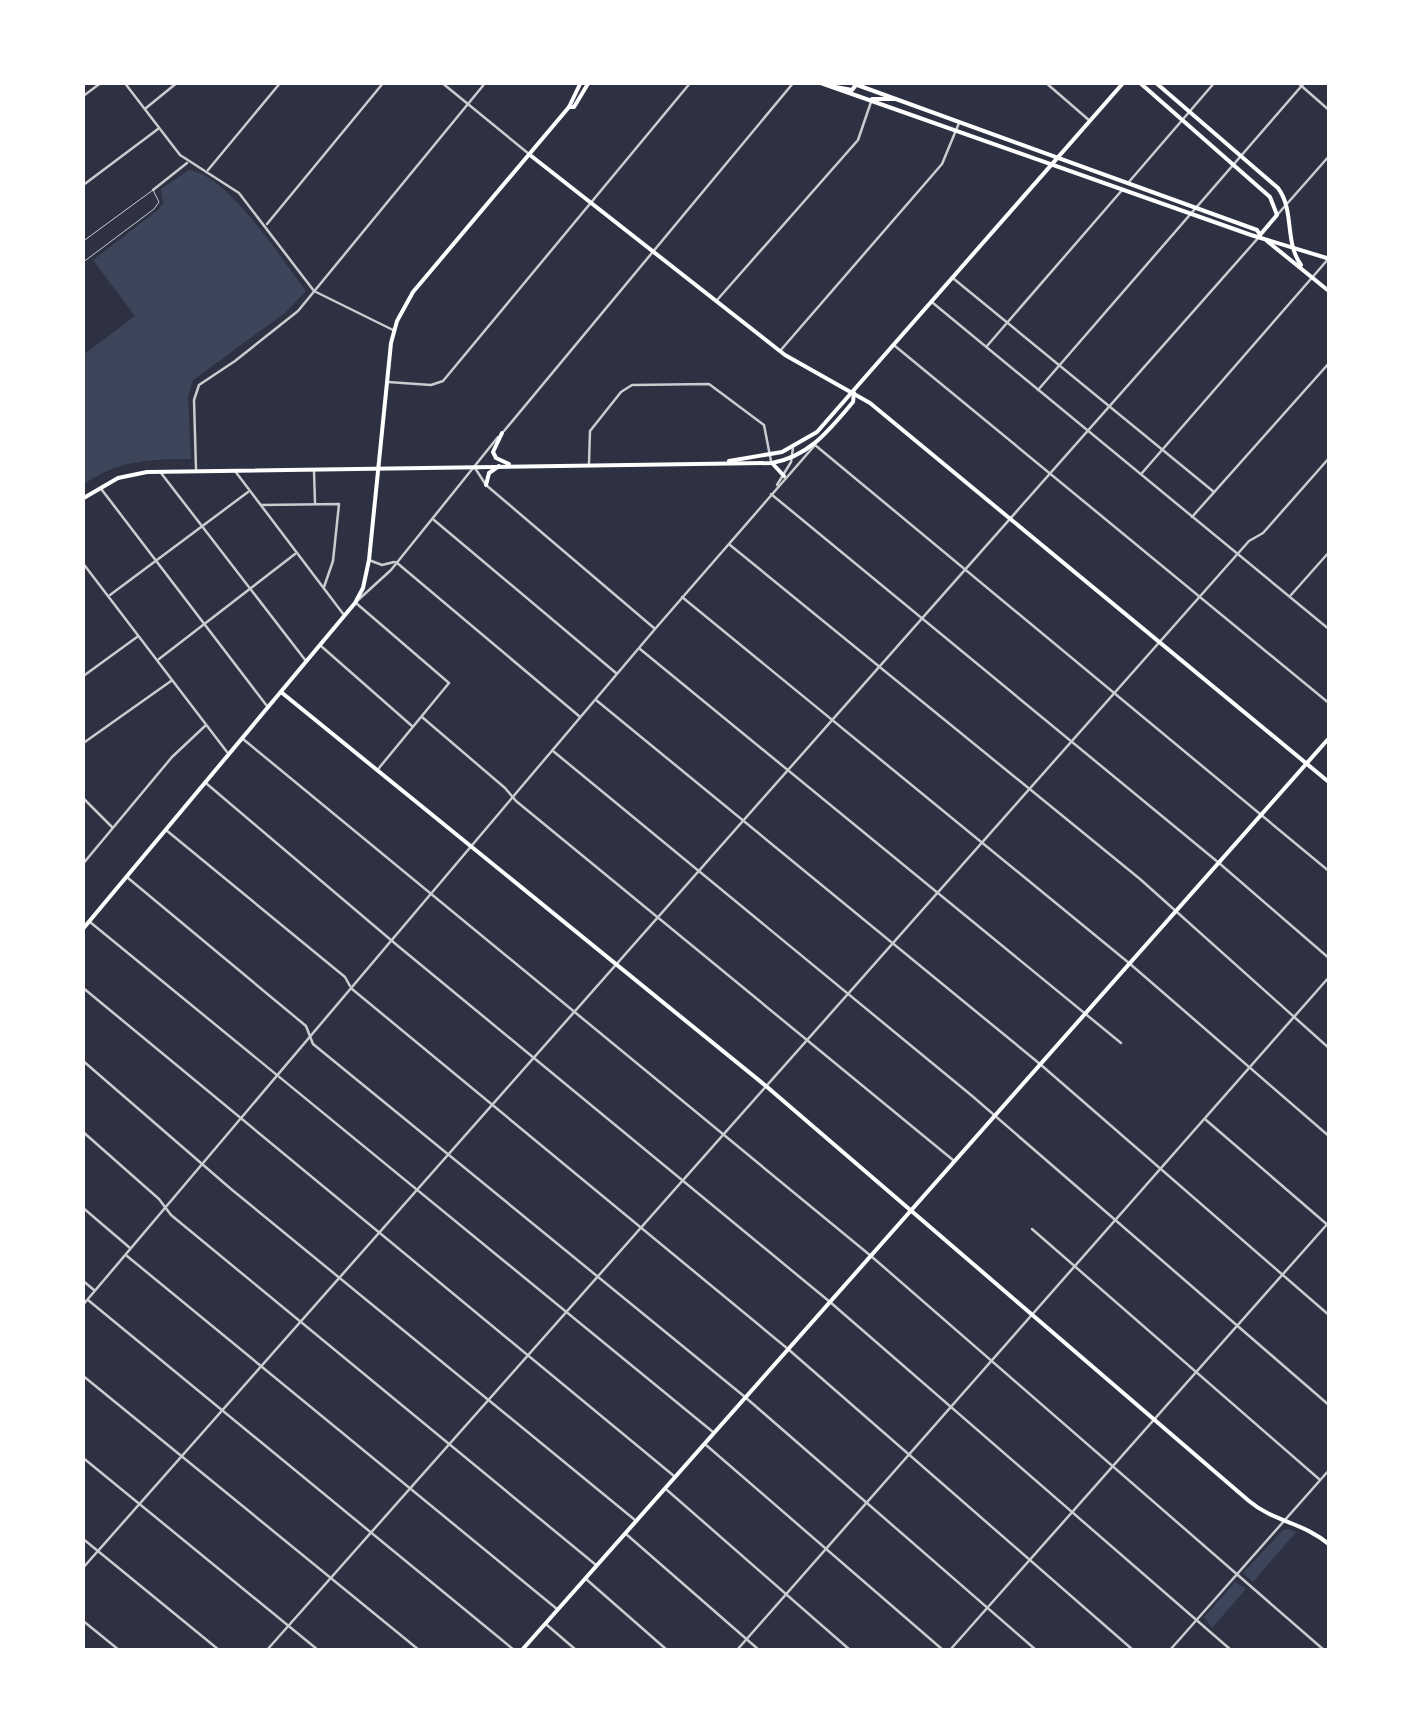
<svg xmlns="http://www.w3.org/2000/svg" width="1412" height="1733" font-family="Raleway,sans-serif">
<rect width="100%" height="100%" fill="#2d3142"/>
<g fill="#3c4559">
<path d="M 189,170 C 228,174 282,260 306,291 L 285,313 L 193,380 L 188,397 L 191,459 C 150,459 117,460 83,485 L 83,355 L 135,316 L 93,260 L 158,210 L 163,203 L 161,189 Z"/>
<polygon points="1289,1529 1296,1532 1253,1582 1243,1573 1283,1530"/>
<polygon points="1235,1582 1246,1589 1212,1628 1204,1617"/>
</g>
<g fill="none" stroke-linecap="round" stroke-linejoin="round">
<polyline stroke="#caccd0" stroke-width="1" points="82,242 153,190 159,202 154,209 82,263"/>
<g stroke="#caccd0" stroke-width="2.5">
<polyline points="124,82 180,155 239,193 314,291 393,330"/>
<polyline points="1045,82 1090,121"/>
<polyline points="1297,82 1330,111"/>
<polyline points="82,97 102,82"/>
<polyline points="146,108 178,82"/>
<polyline points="208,170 281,82"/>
<polyline points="1128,183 1215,82"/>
<polyline points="82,186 158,129"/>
<polyline points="153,190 187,163"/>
<polyline points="1278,214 1330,155"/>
<polyline points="267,224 384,82"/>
<polyline points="954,279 1214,492"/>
<polyline points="718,299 858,140 871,102"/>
<polyline points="933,303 1330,630"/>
<polyline points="895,346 1330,704"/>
<polyline points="987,346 1123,189"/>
<polyline points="780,351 942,164 959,123"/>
<polyline points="388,382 431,385 443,381 691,82"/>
<polyline points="1038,390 1305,82"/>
<polyline points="815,445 1330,872"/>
<polyline points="589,463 590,431 621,392 632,385 709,384 764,425 771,461"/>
<polyline points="196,469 194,400 199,385 235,361 298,311 486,82"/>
<polyline points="235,471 344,615"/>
<polyline points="314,471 315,503"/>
<polyline points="161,473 306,661"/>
<polyline points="1142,473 1330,257"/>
<polyline points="102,490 267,706"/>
<polyline points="771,494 1219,863 1330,959"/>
<polyline points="261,505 339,504 333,561 324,587"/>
<polyline points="1192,517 1330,362"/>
<polyline points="434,520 616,673"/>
<polyline points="730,545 1140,879 1330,1049"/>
<polyline points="396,562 579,716"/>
<polyline points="110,595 248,492"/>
<polyline points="1291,595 1330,551"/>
<polyline points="682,597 1129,963 1330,1137"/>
<polyline points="356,603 449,683 379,768"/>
<polyline points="321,646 412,726"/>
<polyline points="640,649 1121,1043"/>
<polyline points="159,659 295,554"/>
<polyline points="82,677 137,637"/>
<polyline points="596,700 1040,1064 1330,1316"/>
<polyline points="422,717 505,788 516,801 953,1160"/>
<polyline points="243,739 871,1256 1324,1650"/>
<polyline points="82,744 171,681"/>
<polyline points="553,751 971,1095 1330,1406"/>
<polyline points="207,784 398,946 830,1302 1231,1650"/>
<polyline points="82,797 112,827"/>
<polyline points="166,830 345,977 350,986"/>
<polyline points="82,865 172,757 205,726"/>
<polyline points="128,878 306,1026 313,1044 745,1397 1036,1650"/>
<polyline points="90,922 713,1432"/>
<polyline points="82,987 674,1476"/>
<polyline points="82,1060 231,1189 635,1520"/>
<polyline points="1206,1120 1330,1227"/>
<polyline points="82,1131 159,1199 171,1215 596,1565"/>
<polyline points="82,1207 130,1248"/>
<polyline points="1032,1229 1319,1479"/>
<polyline points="127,1256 557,1609"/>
<polyline points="82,1280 94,1290"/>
<polyline points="88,1300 514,1650"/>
<polyline points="82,1375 419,1650"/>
<polyline points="706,1445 943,1650"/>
<polyline points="82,1457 318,1650"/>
<polyline points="667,1490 850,1650"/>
<polyline points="626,1534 759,1650"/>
<polyline points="82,1538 219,1650"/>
<polyline points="82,1569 1259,237"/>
<polyline points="586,1579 667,1650"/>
<polyline points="82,1620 119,1650"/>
<polyline points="547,1625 576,1650"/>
<polyline points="267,1650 1249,541 1263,533 1330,457"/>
<polyline points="737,1650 1330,976"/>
<polyline points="950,1650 1330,1221"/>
</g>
<g stroke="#caccd0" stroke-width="2.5">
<polyline points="441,82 529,154"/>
<polyline points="504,431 794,82"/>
<polyline points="475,468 486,485 654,628"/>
<polyline points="777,485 791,462 793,448"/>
<polyline points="369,560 382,565 394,562"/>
<polyline points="82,562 227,752"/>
<polyline points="357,601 391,570 498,437"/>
<polyline points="352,989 788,1349 1133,1650"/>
<polyline points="82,1306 655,629 815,445"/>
<polyline points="1170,1650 1330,1469"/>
</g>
<g stroke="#fff" stroke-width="4">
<polyline points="1139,82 1270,197 1277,215 1260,235"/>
<path d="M 1155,82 L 1278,188 C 1295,211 1284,241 1301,265"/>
<polyline points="530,155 785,355 870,403 1330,783"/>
<polyline points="1267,241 1330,292"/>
<polyline points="502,433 493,452 496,458 509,464"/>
<polyline points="729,461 782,452 817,432 1124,82"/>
<polyline points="772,463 784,476"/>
<polyline points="486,485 489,473 499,466"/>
<path d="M 82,499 L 118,478 L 147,472 L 772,463 C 810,456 829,430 853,402 L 854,393"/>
<path d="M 281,692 L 766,1086 L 1249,1501 C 1274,1522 1303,1522 1330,1545"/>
<polyline points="522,1650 1330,737"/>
</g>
<g stroke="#fff" stroke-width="4">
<polyline points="818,82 1251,235 1330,259"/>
<polyline points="849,82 1257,230 1260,235"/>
<polyline points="830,86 852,90 856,85"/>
<polyline points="872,99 895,99"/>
<polyline points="569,107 581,82"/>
<polyline points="82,930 355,603 363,588 369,560 391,343 397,321 413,292 569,107 574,107 589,82"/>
</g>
</g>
<rect width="1412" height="1733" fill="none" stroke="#ffffff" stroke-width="170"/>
</svg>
